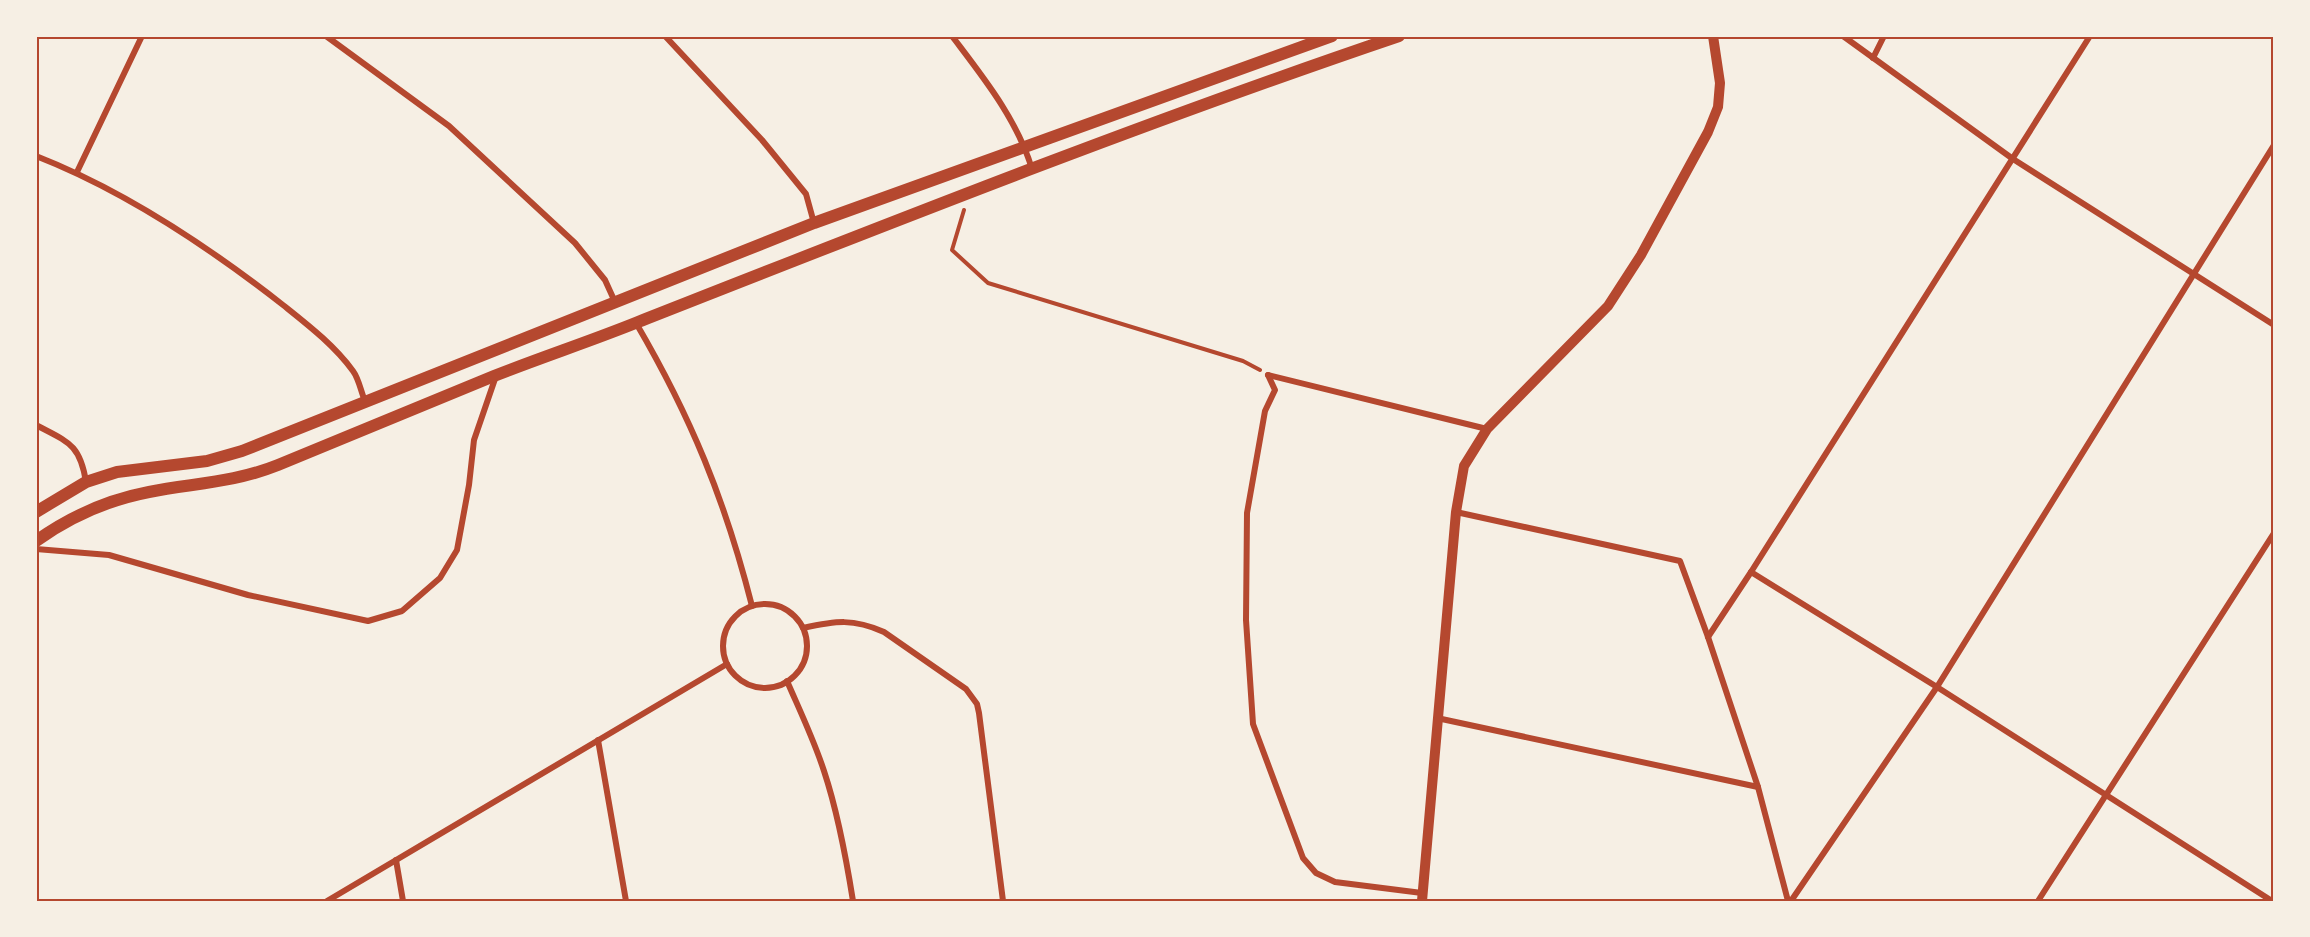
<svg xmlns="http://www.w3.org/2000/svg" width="2310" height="937" font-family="'Nunito Sans',sans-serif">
<rect width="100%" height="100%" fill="#f6efe4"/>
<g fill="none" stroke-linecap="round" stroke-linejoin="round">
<polyline stroke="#b5482f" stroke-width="4" points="964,210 952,250 988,283 1243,361 1260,370"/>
<g stroke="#b5482f" stroke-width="6">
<polyline points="326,36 449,126 575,243 605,280 615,302"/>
<polyline points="665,36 762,140 806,194 814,223"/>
<path d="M 952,36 C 983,77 1017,119 1032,169"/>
<polyline points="1843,36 2013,159 2274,325"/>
<polyline points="1873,58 1884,36"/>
<path d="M 36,156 C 123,190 209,247 283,305 C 308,325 334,345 353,371 C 359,379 361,392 365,401"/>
<polyline points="77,172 142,36"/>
<path d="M 636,323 C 691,417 725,500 752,606"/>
<polyline points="1268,375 1275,390 1265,411 1247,513 1246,620 1253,724 1303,858 1316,873 1335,882 1422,893"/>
<polyline points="1268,375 1487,429"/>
<path d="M 36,425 C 68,442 80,444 86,482"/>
<polyline points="1456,512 1680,561 1708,637 1758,787 1788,901"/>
<polyline points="36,549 109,555 248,595 368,621 402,611 440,578 457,550 469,485 474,440 496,376"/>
<polyline points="1751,572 2090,36"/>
<circle cx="765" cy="646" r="42"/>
<path d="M 803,628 C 836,621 853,618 884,632 L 966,689 L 977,704 L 979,713 L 1003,901"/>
<polyline points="1708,637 1751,572 1937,687 2272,901"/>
<path d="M 787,681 C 800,711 814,740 824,771 C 838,813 846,857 853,901"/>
<polyline points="1437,718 1758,787"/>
<polyline points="598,740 626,901"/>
<polyline points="396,860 403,901"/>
<polyline points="327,901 727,664"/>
<polyline points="1791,901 1937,687 2274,145"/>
<polyline points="2038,901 2274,533"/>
</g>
<polyline stroke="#b5482f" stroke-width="10" points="1422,901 1456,512 1464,466 1487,429 1608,306 1641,255 1708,132 1718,107 1720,83 1713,36"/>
<g stroke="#b5482f" stroke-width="12">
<polyline points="36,512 86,482 117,472 207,461 242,451 814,223 1332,36"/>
<path d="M 36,541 C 71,516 107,500 149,492 C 195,483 233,483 278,465 C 350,435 422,405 494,376 C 542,357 591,341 638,322 C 890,223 1142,123 1399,36"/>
</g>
</g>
<rect width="2310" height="937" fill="none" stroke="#f6efe4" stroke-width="75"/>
<rect x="38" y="38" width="2234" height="862" fill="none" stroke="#b5482f" stroke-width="2"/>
</svg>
